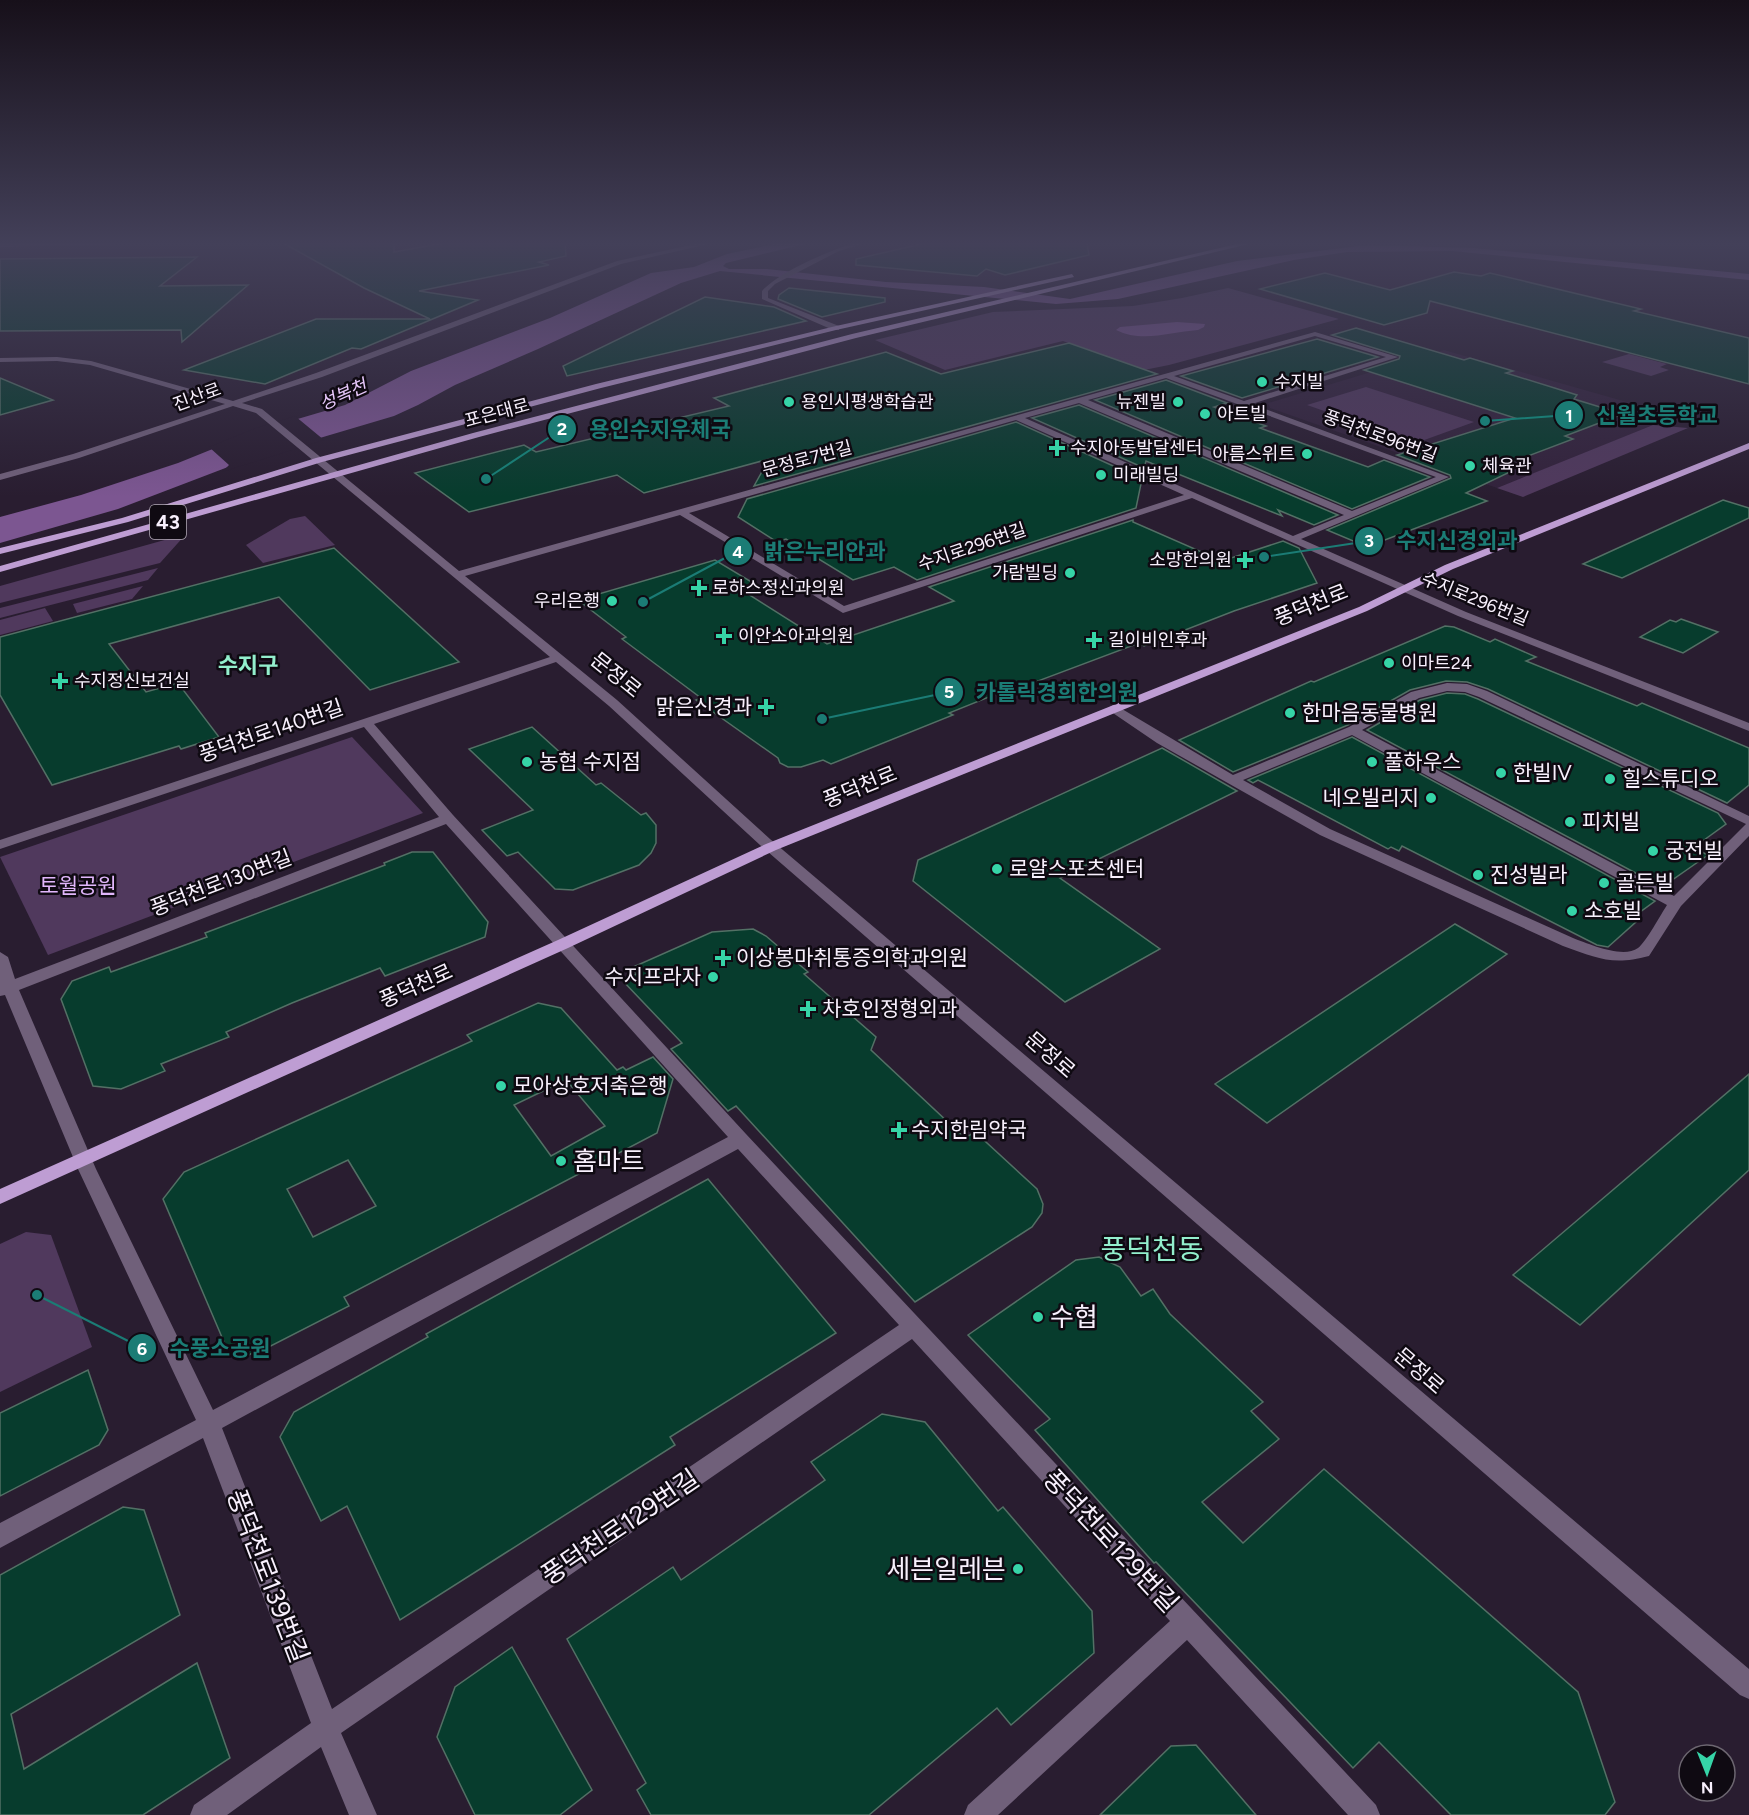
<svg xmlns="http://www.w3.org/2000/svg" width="1749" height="1815" font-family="Figtree,'Noto Sans KR',sans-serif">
<rect width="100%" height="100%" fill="#291d30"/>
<polygon fill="#32223b" points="1444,350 1676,416 1497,488 1270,408 1268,403"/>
<g fill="#50395d">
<polygon points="1228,288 1339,319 1169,365 1144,370 1063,341 945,370 875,340 993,312 1133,306 1182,298"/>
<polygon points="1629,354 1667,364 1660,367 1669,370 1651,376 1602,362"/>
<polygon points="1366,387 1474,422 1416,443 1307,405"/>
<polygon points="1653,425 1688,428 1523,497 1497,488"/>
<polygon points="305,516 335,545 263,563 246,545 290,519"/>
<polygon points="186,534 160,563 0,603 0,586"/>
<polygon points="158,568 148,580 0,618 0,608"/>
<polygon points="143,586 132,599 77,613 73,604"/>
<polygon points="45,608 53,621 0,635 0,620"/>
<polygon points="352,737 423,813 48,955 0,857"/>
<polygon points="26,1232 51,1235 92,1347 0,1392 0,1244"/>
</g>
<polygon fill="#67427c" points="0,243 173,243 0,247"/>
<g fill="#7c5691">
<polygon points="779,243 809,243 726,263 723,266 729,269 767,269 886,282 984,287 1070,299 1237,261 1367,245 1474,248 1749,274 1749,280 1452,251 1347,252 1294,260 1118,299 1056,304 720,271 681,283 538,349 455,385 418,405 394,416 249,459 118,509 0,543 0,517 81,495 178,463 257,431 345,405 411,371 550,318 651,273 694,267 727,254"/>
<path d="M 1177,322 L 1205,324 L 1204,327 L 1198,330 C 1170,332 1142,343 1116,330 L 1120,327 Z"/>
</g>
<polygon fill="#291d30" points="295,416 324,440 222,472 229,465 209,447 256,428"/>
<g fill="#073c2d" stroke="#537065" stroke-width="1.5" fill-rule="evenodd">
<polygon points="283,243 394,243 394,252 444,243 565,243 566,256 539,262 549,265 419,291 478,300 361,349 352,348 265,384 184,370 316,319 430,319 364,288"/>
<polygon points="926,243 1087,243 1089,255 1005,275 986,269 977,276 856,265 856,259"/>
<polygon points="197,257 160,286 248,285 182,342 181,330 0,331 0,259"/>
<polygon points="1454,272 1481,276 1490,273 1641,309 1634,311 1749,338 1749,384 1430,301 1427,313 1384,325 1260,289 1325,273 1390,290"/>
<polygon points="789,288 885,298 885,302 822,317 778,299 779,295"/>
<polygon points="705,297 774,307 806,321 567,376 563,366"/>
<polygon points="1356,328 1464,360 1470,358 1513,371 1506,373 1577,395 1574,399 1623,414 1565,436 1573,439 1499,467 1512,471 1466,493 1487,501 1377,543 1358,543 1327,530 1451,478 1450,475 1397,455 1515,418 1364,370 1399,359 1400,356 1332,335"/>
<polygon points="1317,339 1378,357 1242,398 1181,376"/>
<polygon points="1069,343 1157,374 754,486 769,459 644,493 617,475 469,512 415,473 524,445 536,452 729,406 714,398 886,352 941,374"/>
<polygon points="0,378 53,400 0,415"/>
<polygon points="1166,380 1227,403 1214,407 1266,426 1260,428 1368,467 1384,460 1430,477 1352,509 1095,400"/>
<polygon points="1079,405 1338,515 1314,525 1278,510 1282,516 1146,461 1144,468 1032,418"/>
<polygon points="1016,422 1142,479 1136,508 917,580 894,567 853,580 786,539 777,542 738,517 747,499"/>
<polygon points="1723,500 1749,508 1749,518 1622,578 1583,564"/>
<polygon points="1133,520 1133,522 1222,561 1283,541 1299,548 1317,583 1234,611 1144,646 1139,643 1014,690 1011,688 949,713 953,715 831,764 823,760 801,767 788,767 780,763 778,758 696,700 701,698 622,639 626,637 578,600 715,560 755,584 740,589 827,644 954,601 929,587"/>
<polygon points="334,548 459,662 370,690 279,597 109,644 146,692 178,683 219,737 181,749 179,746 52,785 0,695 0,637"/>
<polygon points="1681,619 1718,632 1683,653 1640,637 1670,620 1676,622"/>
<polygon points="1445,626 1454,627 1490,642 1495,639 1536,657 1526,661 1637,706 1642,703 1749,748 1749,785 1727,803 1488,689 1467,682 1446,681 1410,690 1348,725 1233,772 1179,740 1311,681 1314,682"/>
<polygon points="1447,693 1465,694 1478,699 1718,813 1726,824 1693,848 1708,855 1662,887 1367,730 1420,700"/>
<polygon points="532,727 596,785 601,783 641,815 646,813 656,825 656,843 651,853 639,865 573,890 555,889 518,852 507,856 482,830 533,810 469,749"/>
<polygon points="1352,737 1655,901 1632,918 1637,921 1608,947 1597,945 1402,846 1399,851 1391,847 1388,849 1258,780 1253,783 1248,780"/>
<polygon points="1162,748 1237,791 1060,878 1160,949 1065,1002 913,881 918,860"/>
<polygon points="412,852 433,852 488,922 485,937 385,976 380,968 292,1003 226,1032 229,1037 161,1064 165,1071 121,1089 93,1086 61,999 72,981 109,967 111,972 207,937 205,933 385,865 384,863"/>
<polygon points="1455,924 1507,954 1267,1123 1215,1084"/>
<polygon points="753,929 766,936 808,972 804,974 876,1037 871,1050 965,1138 975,1132 1037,1189 1043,1204 1042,1213 1032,1227 915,1302 736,1106 728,1111 671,1049 682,1043 622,980 637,974 631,968 712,932"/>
<path d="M 538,1003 L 561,1008 L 617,1070 L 623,1067 L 626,1070 L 653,1057 L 673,1079 L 657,1133 L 344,1297 L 349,1306 L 259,1352 L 258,1350 L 243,1358 L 237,1349 L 227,1349 L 163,1199 L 184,1172 L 472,1041 L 467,1035 ZM 566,1080 L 605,1126 L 551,1156 L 514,1105 ZM 348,1160 L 376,1206 L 313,1237 L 287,1189 Z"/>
<polygon points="1749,1074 1749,1170 1580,1325 1513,1275"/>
<polygon points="708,1179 836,1333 670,1437 675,1445 400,1620 347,1506 321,1521 280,1437 294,1412 428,1337 426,1334"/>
<polygon points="1099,1257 1120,1267 1141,1296 1153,1289 1170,1314 1263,1402 1251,1411 1279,1439 1202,1502 1243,1543 1324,1469 1578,1692 1615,1802 1605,1815 1451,1815 1379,1742 1353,1768 1156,1562 1154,1563 1035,1430 1050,1419 968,1335 1076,1260"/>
<polygon points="88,1370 108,1430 99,1445 0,1496 0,1413"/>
<polygon points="882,1414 925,1422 998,1511 1003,1507 1092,1611 1094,1653 1011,1725 997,1708 869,1815 651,1815 637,1790 646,1783 567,1639 673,1567 681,1580 825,1480 811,1462"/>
<polygon points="123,1507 144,1510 180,1615 11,1714 24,1769 197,1663 230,1758 143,1815 0,1815 0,1575"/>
<polygon points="512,1647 592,1790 560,1815 475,1815 437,1737 455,1687"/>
<polygon points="1196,1745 1256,1815 1100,1815 1171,1746"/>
</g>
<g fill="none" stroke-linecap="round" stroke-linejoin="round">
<g fill="#70607a" fill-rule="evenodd">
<path d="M 700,243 L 713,243 L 621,264 L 322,377 L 242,403 L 262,409 L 459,571 L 1315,332 L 1398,357 L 1252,404 L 1449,477 L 1301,539 L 1466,612 L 1749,723 L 1749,731 L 1458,616 L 1192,498 L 843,613 L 680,515 L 465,576 L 617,700 L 770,839 L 1749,1669 L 1749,1699 L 1740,1695 L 760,845 L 609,706 L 556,662 L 374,724 L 453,815 L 746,1134 L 1376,1805 L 1380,1815 L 1348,1815 L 1187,1640 L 998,1815 L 964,1815 L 968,1805 L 1170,1621 L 912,1339 L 341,1733 L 377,1815 L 349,1815 L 321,1747 L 227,1815 L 190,1815 L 194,1805 L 311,1723 L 203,1438 L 0,1548 L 0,1523 L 196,1420 L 78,1169 L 5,995 L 0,996 L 0,952 L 8,957 L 15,979 L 439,817 L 364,727 L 0,849 L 0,840 L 550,657 L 256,413 L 233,406 L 79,458 L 0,480 L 0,474 L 73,454 L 225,404 L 90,365 L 57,361 L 0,362 L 0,358 L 57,357 L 91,361 L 233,401 L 316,373 L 617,261 ZM 1315,336 L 1386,357 L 1244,401 L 1174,376 ZM 1166,378 L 1436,477 L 1352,511 L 1088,400 ZM 1079,403 L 1344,515 L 1293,536 L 1025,418 ZM 1016,420 L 1184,495 L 844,606 L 689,513 ZM 446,824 L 728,1137 L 213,1410 L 96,1169 L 19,990 ZM 738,1149 L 899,1325 L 332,1709 L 222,1428 Z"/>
<path d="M 855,243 L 866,243 L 839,251 L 775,284 L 768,291 L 768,298 L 839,326 L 839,330 L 833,330 L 762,299 L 762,291 C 779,272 830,250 855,243 Z"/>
<path d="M 1447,683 L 1467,684 L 1487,691 L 1749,816 L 1749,836 L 1681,906 L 1649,956 C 1612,966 1597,958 1563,946 L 1320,835 L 1157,743 L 1107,709 L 1113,705 L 1117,706 L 1233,775 L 1349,727 L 1411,692 ZM 1447,691 L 1465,692 L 1479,697 L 1746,824 L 1674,896 L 1362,730 L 1419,698 ZM 1352,735 L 1667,905 C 1661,914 1646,942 1638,948 C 1623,959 1589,944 1573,938 L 1330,829 L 1243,780 Z"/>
</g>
<g fill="#be9dd3" fill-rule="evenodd">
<polygon points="1241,243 1253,243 856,338 479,437 0,572 0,566 473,433 852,334"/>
<polygon points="1072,274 1074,277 836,330 601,388 322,462 128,522 0,554 0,548 122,518 316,458 596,384 836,326"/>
<polygon points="1749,443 1749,449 1453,569 1367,611 776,850 568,948 0,1204 0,1189 558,940 766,844 1359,607 1445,565"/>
</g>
</g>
<linearGradient id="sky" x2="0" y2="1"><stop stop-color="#17101a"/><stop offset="0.49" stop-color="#434059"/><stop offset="1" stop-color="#434059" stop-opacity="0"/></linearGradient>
<rect width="1749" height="497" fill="url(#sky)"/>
<g fill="#36d4a7" stroke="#0f0a12" stroke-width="2">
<circle cx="1262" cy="382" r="6"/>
<circle cx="789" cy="402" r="6"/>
<circle cx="1178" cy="402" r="6"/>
<circle cx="1205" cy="414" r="6"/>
<path d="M1054 439h6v6h6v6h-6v6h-6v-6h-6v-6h6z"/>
<circle cx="1307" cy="454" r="6"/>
<circle cx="1470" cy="466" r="6"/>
<circle cx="1101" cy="475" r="6"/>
<path d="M1242 551h6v6h6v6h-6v6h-6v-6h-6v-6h6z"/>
<circle cx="1070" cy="573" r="6"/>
<path d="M696 579h6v6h6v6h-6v6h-6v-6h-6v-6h6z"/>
<circle cx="612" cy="601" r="6"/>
<path d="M721 627h6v6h6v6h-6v6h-6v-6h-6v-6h6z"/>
<path d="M1091 631h6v6h6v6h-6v6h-6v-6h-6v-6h6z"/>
<circle cx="1389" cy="663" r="6"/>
<path d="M57 672h6v6h6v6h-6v6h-6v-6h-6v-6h6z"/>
<path d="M763 698h6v6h6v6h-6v6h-6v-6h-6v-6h6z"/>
<circle cx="1290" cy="713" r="6"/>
<circle cx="527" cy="762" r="6"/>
<circle cx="1372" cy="762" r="6"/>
<circle cx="1501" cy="773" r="6"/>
<circle cx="1610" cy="779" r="6"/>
<circle cx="1431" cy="798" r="6"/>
<circle cx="1570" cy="822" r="6"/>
<circle cx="1653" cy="851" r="6"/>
<circle cx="997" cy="869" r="6"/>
<circle cx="1478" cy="875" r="6"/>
<circle cx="1604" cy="883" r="6"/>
<circle cx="1572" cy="911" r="6"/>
<path d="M720 949h6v6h6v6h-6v6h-6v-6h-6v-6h6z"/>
<circle cx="713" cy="977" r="6"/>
<path d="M805 1000h6v6h6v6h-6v6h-6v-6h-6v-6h6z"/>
<circle cx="501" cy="1086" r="6"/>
<path d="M896 1121h6v6h6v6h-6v6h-6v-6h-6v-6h6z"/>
<circle cx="561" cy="1161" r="6"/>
<circle cx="1038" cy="1317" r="6"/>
<circle cx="1018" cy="1569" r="6"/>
</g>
<g text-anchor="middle" stroke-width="5" stroke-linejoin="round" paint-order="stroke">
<g font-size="18" fill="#f8f0fd" stroke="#0f0a12" text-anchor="start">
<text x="1274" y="388">수지빌</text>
<text x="801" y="408">용인시평생학습관</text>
<text x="1166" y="408" text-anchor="end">뉴젠빌</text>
<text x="1217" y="420">아트빌</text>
<text x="1070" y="454">수지아동발달센터</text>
<text x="1295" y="460" text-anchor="end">아름스위트</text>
<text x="1482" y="472">체육관</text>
<text x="1113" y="481">미래빌딩</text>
<text x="1232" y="566" text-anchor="end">소망한의원</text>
<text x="1058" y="579" text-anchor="end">가람빌딩</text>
<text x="712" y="594">로하스정신과의원</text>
<text x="600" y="607" text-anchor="end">우리은행</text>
<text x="738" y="642">이안소아과의원</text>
<text x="1108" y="646">길이비인후과</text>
<text x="1401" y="669">이마트24</text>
<text x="74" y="687">수지정신보건실</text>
</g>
<g font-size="18" font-style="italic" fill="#e9c9fd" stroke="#0f0a12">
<text transform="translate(343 395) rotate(-24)" y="6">성복천</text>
</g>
<g font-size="18" fill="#f8f0fd" stroke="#0f0a12">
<text transform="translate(197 397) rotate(-20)" y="6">진산로</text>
<text transform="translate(497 413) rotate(-15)" y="6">포은대로</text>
<text transform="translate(1380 436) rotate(20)" y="6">풍덕천로96번길</text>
<text transform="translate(807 459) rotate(-15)" y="6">문정로7번길</text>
<text transform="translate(972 547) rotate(-19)" y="6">수지로296번길</text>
<text transform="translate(1475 599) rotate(22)" y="6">수지로296번길</text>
</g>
<rect fill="#0f0a12" stroke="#b2abb6" stroke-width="1.5" x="150" y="505" width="36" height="34" rx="4.5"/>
<g font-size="20" font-weight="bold" fill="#f8f0fd">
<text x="168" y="529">43</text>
</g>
<g font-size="21" fill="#f8f0fd" stroke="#0f0a12">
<text transform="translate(1311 605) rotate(-22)" y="7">풍덕천로</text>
<text transform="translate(616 675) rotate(39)" y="7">문정로</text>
<text transform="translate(271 731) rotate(-19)" y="7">풍덕천로140번길</text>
<text transform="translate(860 787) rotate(-22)" y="7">풍덕천로</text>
<text transform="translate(221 883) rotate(-21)" y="7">풍덕천로130번길</text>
<text transform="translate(416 986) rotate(-24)" y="7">풍덕천로</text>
<text transform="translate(1050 1055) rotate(41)" y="7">문정로</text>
<text transform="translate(1419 1371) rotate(41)" y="7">문정로</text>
</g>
<g font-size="21" fill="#f8f0fd" stroke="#0f0a12" text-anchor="start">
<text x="752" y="714" text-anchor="end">맑은신경과</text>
<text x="1302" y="720">한마음동물병원</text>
<text x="539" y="769">농협 수지점</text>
<text x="1384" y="769">풀하우스</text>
<text x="1513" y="780">한빌IV</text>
<text x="1622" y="786">힐스튜디오</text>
<text x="1419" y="805" text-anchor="end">네오빌리지</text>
<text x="1582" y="829">피치빌</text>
<text x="1665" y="858">궁전빌</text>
<text x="1009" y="876">로얄스포츠센터</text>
<text x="1490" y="882">진성빌라</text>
<text x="1616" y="890">골든빌</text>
<text x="1584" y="918">소호빌</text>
<text x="736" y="965">이상봉마취통증의학과의원</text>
<text x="701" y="984" text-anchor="end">수지프라자</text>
<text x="822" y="1016">차호인정형외과</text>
<text x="513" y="1093">모아상호저축은행</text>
<text x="911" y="1137">수지한림약국</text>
</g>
<g font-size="21" fill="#e1b6fb" stroke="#0f0a12">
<text x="78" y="893">토월공원</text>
</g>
<g font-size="22" font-weight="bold" fill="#93efcd" stroke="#0f0a12">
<text x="248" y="673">수지구</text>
</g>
<g font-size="26" fill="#f8f0fd" stroke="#0f0a12" text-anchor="start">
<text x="573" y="1170">홈마트</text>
<text x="1050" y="1326">수협</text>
<text x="1006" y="1578" text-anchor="end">세븐일레븐</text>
</g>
<g font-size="26" fill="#f8f0fd" stroke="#0f0a12">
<text transform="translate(620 1527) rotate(-34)" y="9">풍덕천로129번길</text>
<text transform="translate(1111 1541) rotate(47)" y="9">풍덕천로129번길</text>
<text transform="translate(268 1576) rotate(69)" y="9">풍덕천로139번길</text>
</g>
<g font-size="28" fill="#93efcd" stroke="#0f0a12">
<text x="1152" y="1259">풍덕천동</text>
</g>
</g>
<path fill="none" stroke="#1b7c75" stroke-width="2" d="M1485 421L1569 415M486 479L562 429M1264 557L1369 541M643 602L738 551M822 719L949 692M37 1295L142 1348"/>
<g fill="#1b7c75" stroke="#0f0a12" stroke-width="2">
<circle cx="1485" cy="421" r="6"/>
<circle cx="486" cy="479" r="6"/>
<circle cx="1264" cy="557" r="6"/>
<circle cx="643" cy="602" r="6"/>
<circle cx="822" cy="719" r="6"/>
<circle cx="37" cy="1295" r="6"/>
<circle cx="1569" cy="415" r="15"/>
<circle cx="562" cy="429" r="15"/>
<circle cx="1369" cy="541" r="15"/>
<circle cx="738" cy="551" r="15"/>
<circle cx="949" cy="692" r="15"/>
<circle cx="142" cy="1348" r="15"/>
</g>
<g font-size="18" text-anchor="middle" font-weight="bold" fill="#fff">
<text x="1569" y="422">1</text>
<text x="562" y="435">2</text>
<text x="1369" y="547">3</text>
<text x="738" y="558">4</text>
<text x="949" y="698">5</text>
<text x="142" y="1355">6</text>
</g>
<g font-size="22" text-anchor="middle" font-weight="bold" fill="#1b7c75" stroke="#0f0a12" stroke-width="5" stroke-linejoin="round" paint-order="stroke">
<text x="1657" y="423">신월초등학교</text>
<text x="660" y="437">용인수지우체국</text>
<text x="1457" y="548">수지신경외과</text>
<text x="825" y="559">밝은누리안과</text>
<text x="1057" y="700">카톨릭경희한의원</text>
<text x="220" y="1356">수풍소공원</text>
</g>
<g transform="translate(1707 1773) rotate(179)"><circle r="28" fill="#0f0a12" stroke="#6c6670" stroke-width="1.5"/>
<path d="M0-4.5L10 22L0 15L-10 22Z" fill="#36d4a7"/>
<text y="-9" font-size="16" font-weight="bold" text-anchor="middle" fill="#f8f0fd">N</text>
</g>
</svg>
